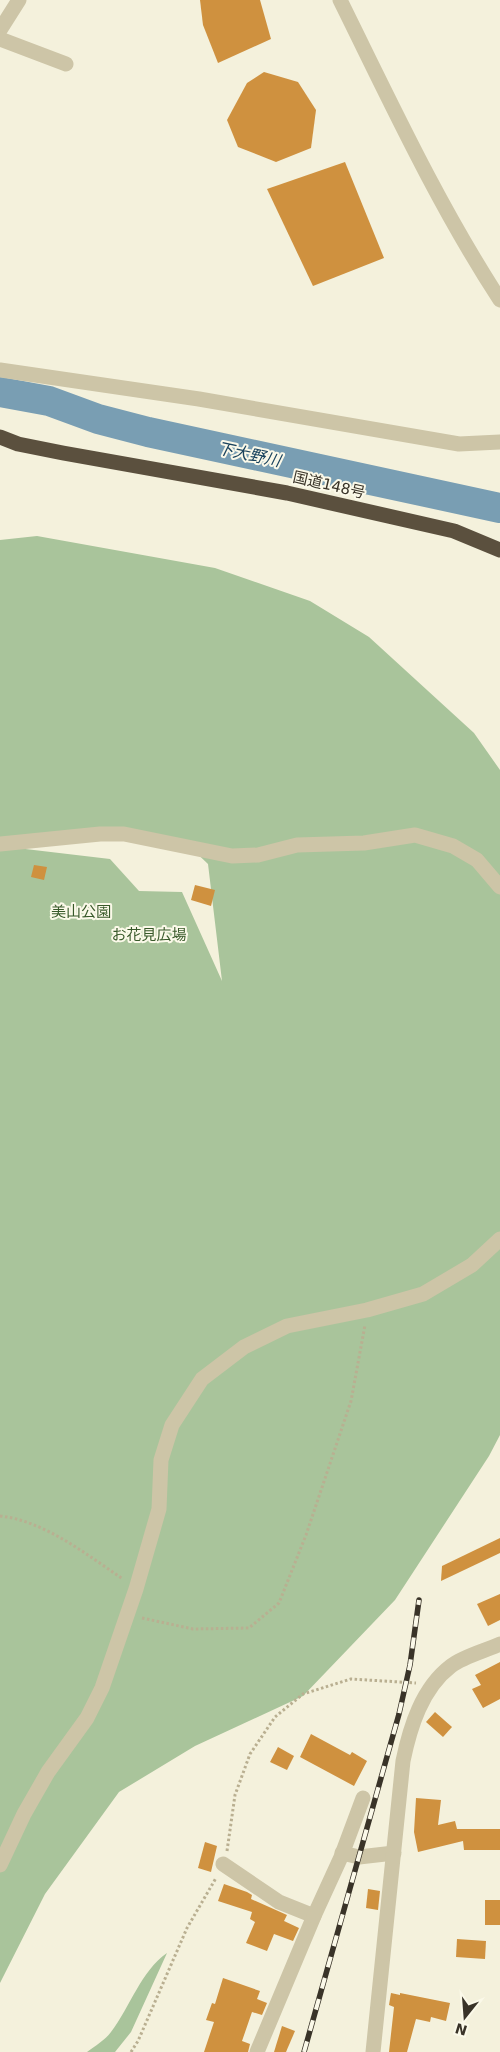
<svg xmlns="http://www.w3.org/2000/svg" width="500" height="2052" font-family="'DejaVu Sans','Noto Sans JP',sans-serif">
<rect width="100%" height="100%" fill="#f4f1dc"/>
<g fill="#a9c49b">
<polygon points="37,536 215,568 310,601 369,637 474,733 500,770 500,1435 489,1456 395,1600 303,1696 195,1746 119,1792 45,1894 0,1983 0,846 110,859 139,891 182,892 222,981 208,864 185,842 0,838 0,540"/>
<path d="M 167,1953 L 131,2032 L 115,2052 L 87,2052 C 95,2046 105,2040 111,2032 C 130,2007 141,1971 167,1953 Z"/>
</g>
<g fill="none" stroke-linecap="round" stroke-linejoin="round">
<polyline stroke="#799eb3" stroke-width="30" points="0,392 49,401 98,419 148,432 500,508"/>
</g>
<g fill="#cf913f">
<polygon points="200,0 260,0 271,39 218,63 203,25"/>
<polygon points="264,72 298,82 316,110 311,148 276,162 238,147 227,120 247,83"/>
<polygon points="345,162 384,258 313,286 267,189"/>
<polygon points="34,865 47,867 44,880 31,877"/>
<polygon points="195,885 215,890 211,906 191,900"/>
<polygon points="500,1538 500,1553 441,1581 442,1566"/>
<polygon points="500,1594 500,1620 488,1626 477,1604"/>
<polygon points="500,1662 500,1699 483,1708 472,1689 481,1685 475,1675"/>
<polygon points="435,1712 452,1727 443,1737 426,1722"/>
<polygon points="311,1734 350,1755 352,1752 367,1761 354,1786 300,1757"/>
<polygon points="278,1747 294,1756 287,1770 270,1762"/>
<polygon points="416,1798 441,1800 438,1825 455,1821 457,1829 500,1829 500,1850 464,1850 463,1841 418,1852 414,1832"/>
<polygon points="205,1842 217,1846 211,1872 198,1868"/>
<polygon points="224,1884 247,1892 252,1895 251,1899 287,1915 284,1921 299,1928 293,1941 274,1934 267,1951 246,1943 255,1922 250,1919 252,1912 218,1901"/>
<polygon points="368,1889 380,1891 378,1910 366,1908"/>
<rect x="485" y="1900" width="15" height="25"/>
<polygon points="457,1939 486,1941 485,1959 456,1957"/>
<polygon points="223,1978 260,1991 257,1999 267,2003 262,2015 252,2012 242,2041 250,2044 248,2052 204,2052 214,2022 206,2020 212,2003 215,2004"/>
<polygon points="391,1993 400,1995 400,1993 450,2003 446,2021 431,2017 430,2022 416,2019 407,2052 389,2052 394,2007 389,2005"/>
<polygon points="282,2026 295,2031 286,2052 274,2052"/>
</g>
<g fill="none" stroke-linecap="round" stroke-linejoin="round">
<g stroke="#b9af91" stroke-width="3" stroke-dasharray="2.5 2.5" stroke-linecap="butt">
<path d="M 0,1516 C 45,1521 87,1555 123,1579"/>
<polyline points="142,1618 193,1629 249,1628 279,1603 306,1535 351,1401 365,1325"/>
<polyline points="227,1851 235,1795 250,1754 275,1717 303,1694 351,1679 416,1683"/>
<polyline points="131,2052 138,2041 187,1928 216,1878"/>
</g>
<g stroke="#cdc5a7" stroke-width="15">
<path d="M 340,0 C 390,101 438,205 500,300"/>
<polyline points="0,30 19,0"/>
<polyline points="0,39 66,64"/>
<polyline points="0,370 199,399 459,444 500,442"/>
<polyline points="0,844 100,834 124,834 232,856 258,855 297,845 364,843 415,835 453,846 477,860 500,887"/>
<polyline points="342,1853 359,1857 394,1853"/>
<polyline points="223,1864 279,1902 314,1916 257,2052"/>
<polyline points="0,1865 24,1814 48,1772 87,1718 102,1688 136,1589 159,1509 161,1460 172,1425 202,1379 244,1347 287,1326 367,1310 423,1294 472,1265 500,1239"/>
<polyline points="314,1916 341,1857 363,1798"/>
<path d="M 373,2052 L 403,1761 C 410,1727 422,1688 451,1666 C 464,1656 485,1651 500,1644"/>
</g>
<polyline stroke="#5b503e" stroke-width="15" points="0,437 18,444 63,453 287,493 454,531 500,550"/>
<defs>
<polyline id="rail" points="304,2052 399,1714 410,1665 419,1600"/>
</defs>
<use href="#rail" stroke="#393328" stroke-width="5.5"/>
<use href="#rail" stroke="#fbf9e9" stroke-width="4" stroke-dasharray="11" stroke-linecap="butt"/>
</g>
<g text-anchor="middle" stroke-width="4" stroke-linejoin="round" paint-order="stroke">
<g font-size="15" fill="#393328" stroke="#fbf9e9">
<text transform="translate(329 485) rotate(13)" y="5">国道148号</text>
</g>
<g font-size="15" fill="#38592a" stroke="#fbf9e9">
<text x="81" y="917">美山公園</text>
<text x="149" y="940">お花見広場</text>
</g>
<g font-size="16" font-style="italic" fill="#1a435e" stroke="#fbf9e9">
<text transform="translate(249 454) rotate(12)" y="6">下大野川</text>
</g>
</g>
<g transform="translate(465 2017) rotate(197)" stroke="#fbf9e9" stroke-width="4" paint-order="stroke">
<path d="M0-4L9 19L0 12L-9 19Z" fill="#393328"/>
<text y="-8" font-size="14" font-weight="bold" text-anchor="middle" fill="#393328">N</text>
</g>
</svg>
